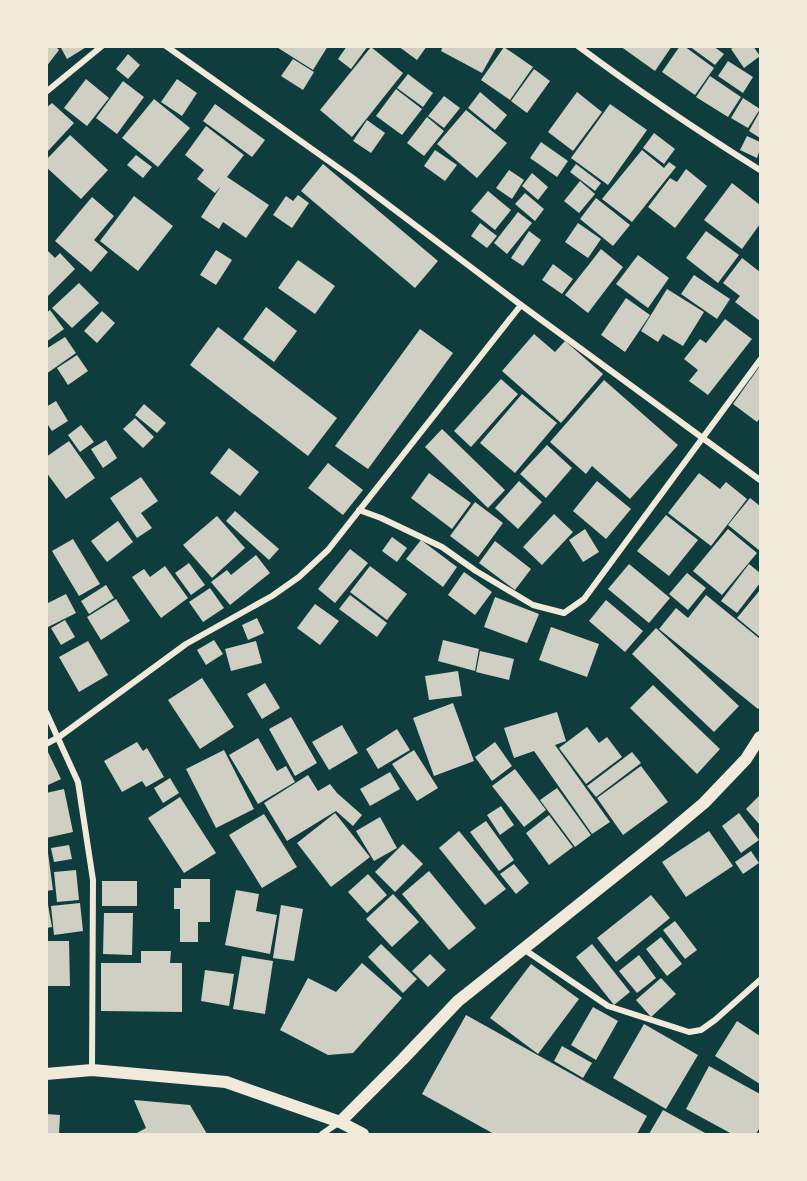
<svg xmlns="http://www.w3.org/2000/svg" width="807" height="1181" font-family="'Noto Sans',sans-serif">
<rect width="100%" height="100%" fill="#0f3d3e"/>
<g fill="#cfcfc3">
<polygon points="46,46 55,46 59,50 46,67"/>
<polygon points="60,46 88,46 67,59"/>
<polygon points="275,46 328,46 313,70"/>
<polygon points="347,46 368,46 351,69 338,59"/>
<polygon points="398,46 427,46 417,60"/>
<polygon points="443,46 493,46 496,48 482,73 441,51"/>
<polygon points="620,46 672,46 655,71"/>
<polygon points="680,46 684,46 714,68 695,95 662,72"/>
<polygon points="689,46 713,46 724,54 715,65"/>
<polygon points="735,46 753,46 760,56 744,68 731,49"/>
<polygon points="371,47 403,73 352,137 320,110"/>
<polygon points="504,47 533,67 510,100 481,80"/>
<polygon points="128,54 140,65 128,79 116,69"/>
<polygon points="293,59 314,72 303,90 281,76"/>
<polygon points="728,61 753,77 743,93 718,76"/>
<polygon points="534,69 550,81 527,113 511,101"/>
<polygon points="408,74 433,93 423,107 397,88"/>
<polygon points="710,76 741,97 728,117 696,97"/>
<polygon points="86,79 109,98 87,126 64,108"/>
<polygon points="177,79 197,93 182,116 161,102"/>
<polygon points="123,81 144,97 117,134 96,118"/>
<polygon points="396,89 422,109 402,135 376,116"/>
<polygon points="480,92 507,115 495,130 468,108"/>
<polygon points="577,92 602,112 573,151 548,132"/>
<polygon points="444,96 460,108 444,128 428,116"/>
<polygon points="743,98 760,109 748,128 731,118"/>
<polygon points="154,99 190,128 158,167 122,138"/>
<polygon points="52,103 74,123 48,151 46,149 46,108"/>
<polygon points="215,104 265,140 252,157 203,121"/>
<polygon points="610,104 647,130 608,185 571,158"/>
<polygon points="466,110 507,143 477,178 437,144"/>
<polygon points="760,111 760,138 749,131"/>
<polygon points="427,117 444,131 424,156 407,143"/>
<polygon points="367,120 385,133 371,153 353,141"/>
<polygon points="206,126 244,155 227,177 269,205 246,238 223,222 219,229 201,217 221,186 215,193 197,179 204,170 185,155"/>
<polygon points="654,133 675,149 664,164 643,148"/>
<polygon points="70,135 108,170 81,199 46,167 46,160"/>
<polygon points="747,136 760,142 760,149 757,158 740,150"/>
<polygon points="541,142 568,161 557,177 530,158"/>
<polygon points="435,150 457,165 445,181 424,166"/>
<polygon points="642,150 664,168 669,162 676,167 632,222 602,199"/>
<polygon points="136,155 152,167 143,178 127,165"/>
<polygon points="323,164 438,261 415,288 301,191"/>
<polygon points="576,164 601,183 595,191 570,172"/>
<polygon points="686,169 707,186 675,228 648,207 670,178 677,182"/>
<polygon points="509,170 524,180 512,199 496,188"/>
<polygon points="532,173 548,187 538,200 522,186"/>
<polygon points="580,181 595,194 579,213 564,201"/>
<polygon points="732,183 760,205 760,224 742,249 704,220"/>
<polygon points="488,191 511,210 495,230 471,211"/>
<polygon points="525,193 544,209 535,221 515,204"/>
<polygon points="298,195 309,203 292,228 273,215 286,196 293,201"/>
<polygon points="134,196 173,226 138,271 100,241"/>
<polygon points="92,197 114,216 94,240 108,252 91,272 55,241"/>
<polygon points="596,198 630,225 613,246 580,219"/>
<polygon points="518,212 532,223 507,254 494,243"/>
<polygon points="480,223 497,236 487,248 471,236"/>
<polygon points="578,223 601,239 588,258 565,242"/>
<polygon points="529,231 541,240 523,266 511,258"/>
<polygon points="706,231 739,255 718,283 686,258"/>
<polygon points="46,249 55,258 60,253 75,269 46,298"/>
<polygon points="601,249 623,267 588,313 565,295"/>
<polygon points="216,250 232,260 216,285 200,275"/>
<polygon points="638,255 669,278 648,308 616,284"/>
<polygon points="742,258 760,272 760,321 735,302 740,296 723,283"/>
<polygon points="298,260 335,286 315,314 278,288"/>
<polygon points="553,264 573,279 562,294 542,280"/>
<polygon points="694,275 730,299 717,319 681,294"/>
<polygon points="79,283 99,303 72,328 52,308"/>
<polygon points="667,289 704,312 683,346 663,334 658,342 641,331"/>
<polygon points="626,298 650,315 625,352 601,335"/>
<polygon points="266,307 297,331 274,362 243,339"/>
<polygon points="50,310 64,329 46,342 46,313"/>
<polygon points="102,311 115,323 97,343 84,331"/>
<polygon points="725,319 752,339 708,395 689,381 698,370 684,359 700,339 706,343"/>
<polygon points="218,327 337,418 308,456 190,365"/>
<polygon points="420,329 453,353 368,469 335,446"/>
<polygon points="534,334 555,352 565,341 603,374 561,423 502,371"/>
<polygon points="65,337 76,353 46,374 46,349"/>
<polygon points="77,355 88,371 68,385 57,368"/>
<polygon points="760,366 760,418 757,422 733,404"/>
<polygon points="501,379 518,394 471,447 454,431"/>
<polygon points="604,380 678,445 630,499 592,466 586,474 550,442"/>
<polygon points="522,394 557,423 515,473 480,443"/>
<polygon points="56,401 68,421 52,431 46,422 46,407"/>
<polygon points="144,404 166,423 157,433 135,415"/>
<polygon points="135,418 154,437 143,448 123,429"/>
<polygon points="81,425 94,442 80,452 68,435"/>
<polygon points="442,429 505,490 488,508 425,447"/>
<polygon points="106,440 117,458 103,468 91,449"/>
<polygon points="69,441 95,478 66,499 46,472 46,457"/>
<polygon points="547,445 572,468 546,498 520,474"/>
<polygon points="229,448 259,472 240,496 210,473"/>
<polygon points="328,463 363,490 343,515 308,488"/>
<polygon points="429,473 471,503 452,529 411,498"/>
<polygon points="699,473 720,489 726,482 747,499 711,546 668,513"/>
<polygon points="141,477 158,501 141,513 152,528 137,538 110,498"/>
<polygon points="519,481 542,502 518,529 495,508"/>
<polygon points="597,481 631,509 606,539 573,511"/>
<polygon points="750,498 760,506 760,551 728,525"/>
<polygon points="475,502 503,523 478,557 450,536"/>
<polygon points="235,511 279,549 269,560 226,521"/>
<polygon points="554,514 573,532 542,565 523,547"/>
<polygon points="666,515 698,540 669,576 637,551"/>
<polygon points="217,516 245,548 212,578 183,545"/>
<polygon points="118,521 133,542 107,562 91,541"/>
<polygon points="585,529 599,552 583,562 569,540"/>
<polygon points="728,529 757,553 722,595 693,571"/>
<polygon points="392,537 407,548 397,562 382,551"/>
<polygon points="73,539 100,584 79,596 52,551"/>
<polygon points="421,540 457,567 443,587 406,559"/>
<polygon points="495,541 531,569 515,590 479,563"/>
<polygon points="350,549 368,563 335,603 318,589"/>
<polygon points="256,555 270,573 230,605 211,582 227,570 231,575"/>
<polygon points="189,563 205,585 191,595 175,573"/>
<polygon points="629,564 670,598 649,623 608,589"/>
<polygon points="749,564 760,573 760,583 737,613 721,601"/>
<polygon points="165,566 188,598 161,618 132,577 144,569 150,577"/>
<polygon points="370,566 407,594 387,620 350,592"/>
<polygon points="464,572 492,592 475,615 448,595"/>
<polygon points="687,573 706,588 688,610 669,594"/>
<polygon points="106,585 114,598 89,614 81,601"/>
<polygon points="210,588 224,608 203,622 189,602"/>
<polygon points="760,590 760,637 737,618"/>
<polygon points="66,594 76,613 46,628 46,604"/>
<polygon points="350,595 387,623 377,637 339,609"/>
<polygon points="706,595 760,639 760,707 758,709 659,629 676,608 688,618"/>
<polygon points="495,597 539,614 527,643 484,627"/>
<polygon points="116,599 130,621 101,640 87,617"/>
<polygon points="606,600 643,631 625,652 589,621"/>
<polygon points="315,604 339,621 320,645 297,628"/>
<polygon points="257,618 264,633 248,640 242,625"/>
<polygon points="65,620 75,637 61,645 51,628"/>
<polygon points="551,627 599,644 587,677 539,660"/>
<polygon points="656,628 739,706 714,732 632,654"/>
<polygon points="214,640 223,654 206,665 197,650"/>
<polygon points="443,640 479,649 475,671 438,661"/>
<polygon points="88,641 108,675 79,692 59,657"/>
<polygon points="256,641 262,663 231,671 225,649"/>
<polygon points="480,651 514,659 509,680 476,672"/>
<polygon points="458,671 462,696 429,700 425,676"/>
<polygon points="202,678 234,727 200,749 168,700"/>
<polygon points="265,683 280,708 262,719 247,694"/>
<polygon points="653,685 720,749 697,774 630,708"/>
<polygon points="453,703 474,761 434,776 413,718"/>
<polygon points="557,712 566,741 555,745 610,822 592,834 534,751 514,758 504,728"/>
<polygon points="291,717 317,763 295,776 269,729"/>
<polygon points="342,725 358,753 329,770 312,742"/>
<polygon points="587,727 599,743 607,737 622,757 586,784 559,748"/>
<polygon points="397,729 410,750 378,769 366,749"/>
<polygon points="258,738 277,771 286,766 295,782 258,804 229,755"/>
<polygon points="137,742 143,751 147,748 164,777 146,787 142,781 122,792 104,761"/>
<polygon points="495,742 512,766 492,781 475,757"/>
<polygon points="46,748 61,779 46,786"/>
<polygon points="224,750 254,809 216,828 186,769"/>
<polygon points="414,750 438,788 417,801 392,764"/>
<polygon points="632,752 641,763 596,797 587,786"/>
<polygon points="641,766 668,802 623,835 597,798"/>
<polygon points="515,769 546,810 524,827 492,786"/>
<polygon points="390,772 400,789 370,806 360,789"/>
<polygon points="308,775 318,791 330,784 337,793 362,815 353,826 336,811 287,841 264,803"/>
<polygon points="170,778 179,793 163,803 154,788"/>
<polygon points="557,788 591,835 575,847 540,800"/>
<polygon points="64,789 73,832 46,838 46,793"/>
<polygon points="760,795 760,825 746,809"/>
<polygon points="180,797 216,853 184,873 148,818"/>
<polygon points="501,806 514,825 500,835 487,815"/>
<polygon points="335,813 370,857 331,887 297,843"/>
<polygon points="739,813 759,840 741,853 722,826"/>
<polygon points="264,814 297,867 262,888 229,835"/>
<polygon points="549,815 573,847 549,865 526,833"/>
<polygon points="380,817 397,848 374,861 356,831"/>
<polygon points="486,821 514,860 499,871 470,832"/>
<polygon points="459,831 506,889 485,905 439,848"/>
<polygon points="709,831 733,866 686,897 662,862"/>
<polygon points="403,844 423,864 395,892 375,872"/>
<polygon points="69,845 72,859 54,862 51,848"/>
<polygon points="751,851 759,863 743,874 735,862"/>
<polygon points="46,853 48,853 53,890 46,891"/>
<polygon points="514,864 529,883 516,894 500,874"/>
<polygon points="76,870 79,900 57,902 54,872"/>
<polygon points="429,871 476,928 449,950 402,894"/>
<polygon points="368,874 387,895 367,913 348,892"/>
<polygon points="181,879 210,879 210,922 198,922 198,942 180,942 180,909 174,909 174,888 181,888"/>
<rect x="102" y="881" width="35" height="25"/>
<polygon points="236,890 259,894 256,911 277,915 270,954 225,945"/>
<polygon points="393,894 419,922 392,947 366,919"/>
<polygon points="651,895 670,918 616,962 597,938"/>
<polygon points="80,903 83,931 54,935 51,906"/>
<polygon points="46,905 48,905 52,927 46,928"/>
<polygon points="281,905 303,909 294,961 273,958"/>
<polygon points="104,913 133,913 132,955 103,954"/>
<polygon points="675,921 697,950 685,959 663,930"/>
<polygon points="661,937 682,964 667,976 646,949"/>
<polygon points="46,941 69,941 70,986 46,986"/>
<polygon points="381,944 417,979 403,993 368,957"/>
<polygon points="592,944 630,992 614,1005 576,957"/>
<polygon points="141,951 171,951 170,963 182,963 182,1012 101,1011 101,963 141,963"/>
<polygon points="430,954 446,970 428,987 412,971"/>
<polygon points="639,955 656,978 637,993 619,971"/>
<polygon points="242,956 273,961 265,1014 233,1009"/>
<polygon points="362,963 402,998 353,1053 328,1055 280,1030 308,978 336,992"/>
<polygon points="531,964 579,999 538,1054 490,1018"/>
<polygon points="205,970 234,974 229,1006 201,1001"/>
<polygon points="661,978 676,994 651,1017 636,1000"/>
<polygon points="593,1007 618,1021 596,1060 571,1045"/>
<polygon points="466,1015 647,1116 637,1134 494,1134 422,1094"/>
<polygon points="737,1021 760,1036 760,1084 715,1056"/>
<polygon points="644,1024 698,1055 666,1109 613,1078"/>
<polygon points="562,1046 592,1063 583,1078 554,1061"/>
<polygon points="709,1066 760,1094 760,1130 759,1129 756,1134 732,1134 686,1109"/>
<polygon points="134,1100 190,1105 207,1134 135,1134 146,1128"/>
<polygon points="663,1110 707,1134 649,1134"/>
<polygon points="46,1114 60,1115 59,1134 46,1134"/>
</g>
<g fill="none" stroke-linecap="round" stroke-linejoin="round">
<g stroke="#f1e9da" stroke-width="6">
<polyline points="166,46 350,176 521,305 760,480"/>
<path d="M 578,46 C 637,90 698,131 760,170"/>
<polyline points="46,92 102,46"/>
<polyline points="359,510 381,518 442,547 476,571 533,605 564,613 584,599 760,360"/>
<polyline points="46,712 78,782 93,880 92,1070"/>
<polyline points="46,744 59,737 186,644 272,596 299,577 328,550 521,305"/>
<polyline points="522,948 608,1006 689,1032 701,1030 715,1020 760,980"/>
<polyline points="322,1134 338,1123"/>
</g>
<g stroke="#f1e9da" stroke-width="12">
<polyline points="46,1074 92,1070 226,1082 340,1122 363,1134"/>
<polyline points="340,1122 402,1060 458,1001 660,840 704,803 746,759 760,737"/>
</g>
</g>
<rect width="807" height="1181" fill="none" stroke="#f1e9da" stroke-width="96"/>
</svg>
